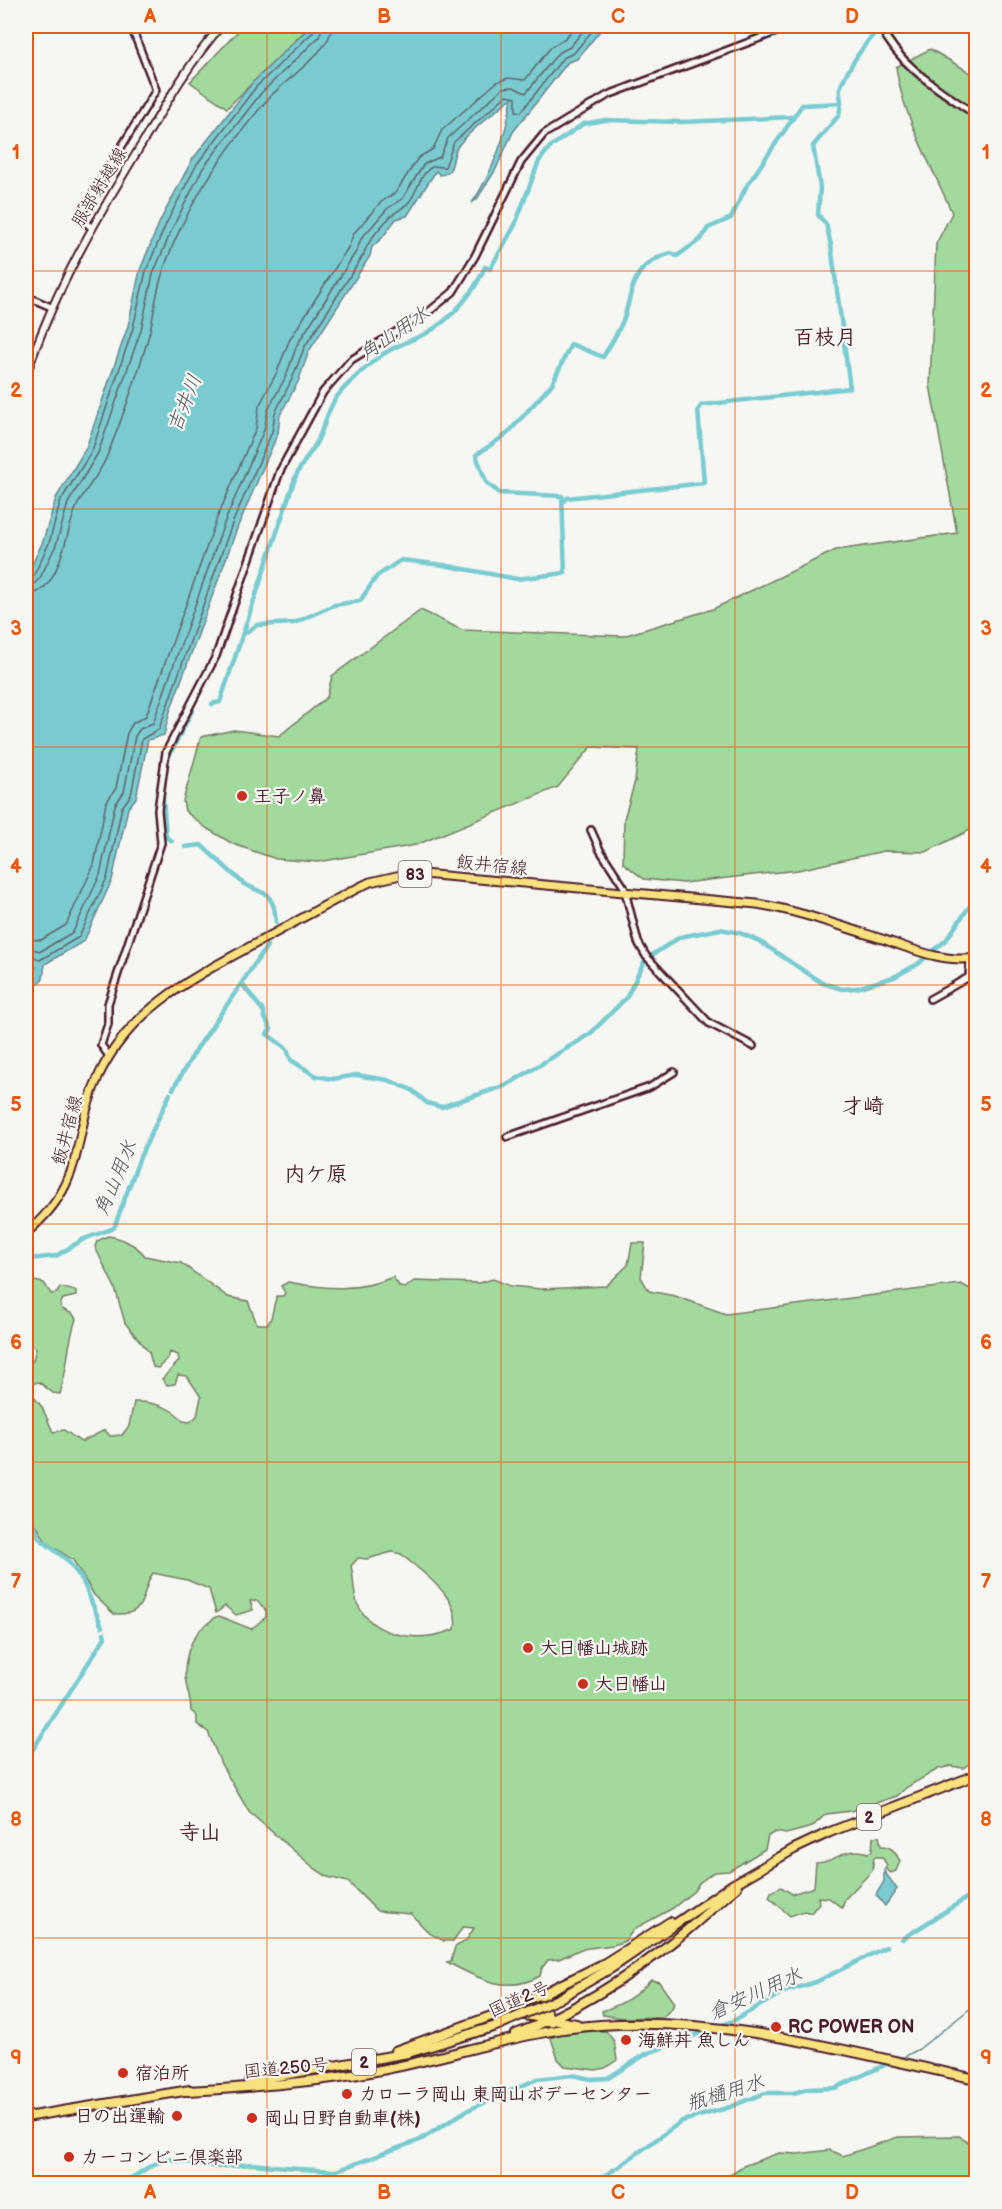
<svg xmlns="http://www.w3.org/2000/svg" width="1002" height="2209" font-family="'Balsamiq Sans','Klee One',sans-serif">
<rect width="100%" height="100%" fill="#f6f6f2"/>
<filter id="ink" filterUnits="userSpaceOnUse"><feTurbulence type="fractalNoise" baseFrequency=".0167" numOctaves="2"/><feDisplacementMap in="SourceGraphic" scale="12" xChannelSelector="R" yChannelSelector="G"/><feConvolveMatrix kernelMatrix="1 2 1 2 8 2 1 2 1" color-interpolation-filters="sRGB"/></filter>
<g filter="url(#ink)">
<g fill="#a2d99d" stroke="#767c64" stroke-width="1.5" fill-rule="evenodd">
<polygon points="243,26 310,26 227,108 190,82"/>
<path d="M 930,49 L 976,76 L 976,827 L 926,852 L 884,851 L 798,870 L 683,883 L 644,879 L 623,863 L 624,819 L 635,781 L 639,749 L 591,747 L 558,787 L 416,845 L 318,862 L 276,859 L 233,844 L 206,828 L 185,811 L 183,801 L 201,737 L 234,730 L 279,736 L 327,697 L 332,676 L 421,610 L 462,630 L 623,636 L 713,609 L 836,550 L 957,533 L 930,385 L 936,244 L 952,213 C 933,168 902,115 896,67 Z"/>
<path d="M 108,1236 C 120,1237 137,1245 145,1256 L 181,1263 L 228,1297 L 248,1301 L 257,1324 L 268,1324 C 273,1318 273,1304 277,1296 L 283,1296 L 285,1293 L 281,1286 L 288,1282 C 325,1289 358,1292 393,1277 L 400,1287 L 405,1288 L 414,1281 L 479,1283 L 493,1279 L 510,1286 L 541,1289 L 606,1286 L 628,1265 L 632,1243 L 645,1243 L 641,1277 L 649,1291 L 675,1296 L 726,1314 L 961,1284 L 976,1292 L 976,1759 L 963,1768 L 951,1766 L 938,1769 L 907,1787 L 897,1796 L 851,1811 L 826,1814 L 812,1827 L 786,1834 L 775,1832 L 768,1836 L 765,1849 L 729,1871 L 714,1872 L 699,1883 L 694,1891 L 673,1908 L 634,1929 L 625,1941 L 613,1945 L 581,1949 L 559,1959 L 548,1960 L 542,1968 L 540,1976 C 507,1995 477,1978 447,1962 L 451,1961 L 455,1947 L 466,1941 L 474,1928 L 463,1927 L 453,1941 L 444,1941 L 429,1933 L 411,1914 L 377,1911 L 348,1882 L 328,1877 L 314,1868 L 249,1812 L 221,1764 L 208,1732 L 197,1724 L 197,1716 L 191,1711 C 191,1701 189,1697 187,1688 C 181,1665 189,1636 208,1623 C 213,1620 212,1617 219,1616 L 251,1629 L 266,1617 L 266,1611 L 258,1601 L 250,1601 L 253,1610 L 236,1615 L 225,1606 L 216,1613 L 209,1589 L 187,1580 L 153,1573 C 139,1593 150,1616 114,1614 L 94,1595 L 73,1560 L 46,1542 L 35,1523 L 26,1495 L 26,1365 L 33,1361 L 36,1348 L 26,1341 L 26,1284 L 29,1280 L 44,1283 L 51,1294 L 57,1293 L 60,1287 L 76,1291 L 76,1296 L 63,1299 L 60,1304 L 62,1309 L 73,1314 L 76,1319 C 67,1344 68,1369 60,1394 L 53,1393 L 39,1382 L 34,1383 L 29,1391 L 42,1407 L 53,1432 L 64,1430 L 81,1442 L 105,1430 L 110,1436 L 122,1435 L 129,1426 L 134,1402 C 150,1401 173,1407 183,1421 L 190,1422 L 197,1416 L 201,1397 L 187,1376 L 178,1375 L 175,1384 L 167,1385 L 162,1379 L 179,1361 L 178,1355 L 170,1352 L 168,1358 L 158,1368 L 153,1367 L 149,1352 L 125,1323 L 115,1288 L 95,1247 L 97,1241 ZM 392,1552 L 401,1554 C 422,1573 461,1596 455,1629 C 422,1643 373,1639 357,1603 C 353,1592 354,1578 351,1566 L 358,1558 L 367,1559 Z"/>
<path d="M 879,1836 L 881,1846 C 892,1846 895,1852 900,1861 L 896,1871 L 891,1873 L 885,1869 L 887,1865 L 882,1857 L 874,1857 L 872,1871 L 845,1899 L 842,1908 L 829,1898 L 818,1897 L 819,1903 L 811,1913 L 804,1911 L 790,1916 L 769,1897 L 771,1892 L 781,1887 L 792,1894 L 814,1887 L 816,1863 C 836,1863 845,1845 868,1853 L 872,1851 L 873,1837 Z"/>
<path d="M 651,1980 L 659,1982 L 674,2003 L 672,2008 L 663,2017 L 623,2018 L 603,2015 L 602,2011 C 623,2004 636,1996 651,1980 Z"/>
<polygon points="593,2031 606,2031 614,2041 617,2060 605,2068 596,2070 565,2066 558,2059 551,2038 561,2033"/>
<path d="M 959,2136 C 978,2145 977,2157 976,2176 L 967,2183 L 716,2183 L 743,2166 L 779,2153 L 798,2154 L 830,2150 L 843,2156 L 898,2137 Z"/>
</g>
<g fill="#7acbd0" stroke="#67868e" stroke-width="1.5">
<path d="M 311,26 L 604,26 L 577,59 L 568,62 L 513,132 L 495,171 L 477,199 L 472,203 C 492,173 506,135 512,98 C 497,110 469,131 458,146 C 450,157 457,173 440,175 L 436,171 L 434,174 L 407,216 L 396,219 L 382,238 L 372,247 L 370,256 L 309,351 L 298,382 L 280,415 L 278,433 L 238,526 L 170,711 L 164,735 L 148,740 L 136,798 L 128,808 L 112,880 L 84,941 L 45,964 L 43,979 L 31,989 L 26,979 L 36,967 L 29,961 L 26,962 L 26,578 L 43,541 L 56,498 L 86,448 L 128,326 L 140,270 L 160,221 L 192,160 L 252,83 Z"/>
<polygon points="884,1871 897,1889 885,1906 876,1895 884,1881"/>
</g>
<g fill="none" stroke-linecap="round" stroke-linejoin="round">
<g stroke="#5d646d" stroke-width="1.5">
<polyline points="26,578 34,575 49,543 61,500 92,451 133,328 146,271 166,224 197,164 256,87 313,32 315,26"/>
<polyline points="26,586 34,584 40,578 56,545 68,503 98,453 141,330 153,274 173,227 203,168 262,92 319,37 323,26"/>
<path d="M 26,595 C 61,594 65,531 77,506 C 85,489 100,474 107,456 C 123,416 139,372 150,331 C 154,313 156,295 161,278 C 181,212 223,151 268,99 C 284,80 331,52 332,26"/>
<polyline points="26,939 41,940 66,925 94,865 106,803 116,788 127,733 133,723 146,716 217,518 256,428 259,406 277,372 289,341 349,246 354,233 380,203 396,192 418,158 433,149 442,130 497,82 508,78 525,80 551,47 564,39 576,26"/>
<polyline points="26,948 41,951 73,932 100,875 115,805 124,792 135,736 140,729 153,723 225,521 264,430 268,410 286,376 297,345 357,250 361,239 387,209 403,198 424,164 440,157 448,138 503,88 513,87 526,93 558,53 570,47 587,26"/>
<path d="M 26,956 L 31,955 L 40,960 L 79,937 L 107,878 L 122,807 L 131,795 L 142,739 L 159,729 L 232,524 L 272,432 L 275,413 L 292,379 L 304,348 L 364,254 C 366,243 382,225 391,216 C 396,211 403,209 409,202 C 417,193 420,173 432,167 C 437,165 441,168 445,167 L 454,142 L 507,95 L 516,97 L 516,111 L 521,112 L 563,58 L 574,53 L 596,26"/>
</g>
<polyline stroke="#67868e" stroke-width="1.5" points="902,2058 919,2049 976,2004"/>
<g stroke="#7acbd0" stroke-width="4.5">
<polyline points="563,502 567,498 704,483 698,410 702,405 850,388 831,245 826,224 818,215 820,187 813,146 839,115 841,103"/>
<path d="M 242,635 L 257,625 L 294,623 L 334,605 L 360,601 L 377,576 L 401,560 L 443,565 L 517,579 L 565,573 L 562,496 L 499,493 L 486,482 L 476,455 L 507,434 L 552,384 L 571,344 L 603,357 C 611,344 620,330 625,315 C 634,283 634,264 671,253 L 677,256 L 701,239 L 708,228 L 731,218 L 746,187 L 802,105 L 841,103 C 841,98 839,93 840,88 C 846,72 870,32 885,26"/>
<path d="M 212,704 L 220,702 L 295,478 C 300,466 307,458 314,447 C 322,434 326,415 334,401 C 341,389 365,368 376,359 C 391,347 408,342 425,334 C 451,320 474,293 485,267 L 490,269 L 515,225 L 539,161 L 550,147 L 583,124 L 605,120 L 682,122 L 792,117"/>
<polyline points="166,766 169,756 193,709"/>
<polyline points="165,775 163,798 166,837 172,841"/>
<polyline points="185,847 201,845 244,884 268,895 274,907 276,922"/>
<polyline points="242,984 264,1012 264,1016 271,1029 267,1034 287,1049 291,1060 316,1076 333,1079 356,1075 388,1080 412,1090 427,1103 441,1107 507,1085 590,1034 626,998 646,959 680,937 720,929 740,933 759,941 822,983 842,989 857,988 894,977 918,964 946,940 976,897"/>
<polyline points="173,1089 196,1050 267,946"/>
<polyline points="30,1259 56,1256 84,1239 114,1228 140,1157 170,1094"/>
<polyline points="26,1504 39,1538 67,1560 82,1579 102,1627"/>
<polyline points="26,1760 105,1637 104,1633"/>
<polyline points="902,1939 976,1892"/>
<polyline points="617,2168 682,2121 730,2107 765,2093 793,2093 808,2089 835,2088 887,2064"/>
<polyline points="300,2169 335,2171 420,2140 466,2111 537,2079 572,2075 591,2079 608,2078 646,2054 735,2020 783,1992 816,1982 886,1947"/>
<polyline points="122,2184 152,2165 168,2159 218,2167 252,2164 296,2168"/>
<polyline points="592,2184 615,2169"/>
</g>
<defs>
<g id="tertiary">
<path d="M 880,26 C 900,67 940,90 976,115"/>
<polyline points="91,227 81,219 82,212 156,90 131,26"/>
<polyline points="26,296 51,307"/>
<polyline points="591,830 600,850 624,887 638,942 646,956 709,1023 753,1046"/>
<polyline points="930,999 969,977 970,959"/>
<polyline points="109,1056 101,1045 108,1024 108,1004 161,843 158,810 166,752 216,656 280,471 323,392 351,360 431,310 453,292 475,256 521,162 544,134 608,95 792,26"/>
<polyline points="507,1137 650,1087 674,1072"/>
</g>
<path id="secondary" d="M 26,376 C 53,293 95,221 140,147 C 165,105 189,63 221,26"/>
<path id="primary" d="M 26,1233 C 90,1180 69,1138 100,1073 C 133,1005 199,975 262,940 C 298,921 333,900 370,882 L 405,874 L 423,874 L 757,904 C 800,911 840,926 882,939 C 912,949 944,963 976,958"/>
<g id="trunk">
<polyline points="558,1999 613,1967 732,1885 794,1849 830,1832 976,1775"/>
<polyline points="500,2011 546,1992"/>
<polyline points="551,2022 542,2004 546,1992 605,1963 670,1922"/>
<path d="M 516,2034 C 576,2011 631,1976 681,1935 C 700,1920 718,1902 737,1887"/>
<polyline points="395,2051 497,2014 525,2015 576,2024"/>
<polyline points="249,2081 408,2053 496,2026"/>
<path d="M 188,2091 C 254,2087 321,2082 386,2069 C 458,2055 526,2030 600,2025 C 728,2016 852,2053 976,2079"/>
<polyline points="26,2117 190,2090"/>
</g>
</defs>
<use href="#tertiary" stroke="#4a1f2b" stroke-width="10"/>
<use href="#secondary" stroke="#4a1f2b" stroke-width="10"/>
<use href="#primary" stroke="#4a1f2b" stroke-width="11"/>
<use href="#trunk" stroke="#4a1f2b" stroke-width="12"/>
<use href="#tertiary" stroke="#f6f6f2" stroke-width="5"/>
<use href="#secondary" stroke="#f6f6f2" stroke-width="6"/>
<use href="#primary" stroke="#fae180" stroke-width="7"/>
<use href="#trunk" stroke="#fae180" stroke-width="8"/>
<defs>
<polyline id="trunk-bridge" points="496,2026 558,1999"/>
</defs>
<use href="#trunk-bridge" stroke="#4a1f2b" stroke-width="12" stroke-linecap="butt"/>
<use href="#trunk-bridge" stroke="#fae180" stroke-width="8"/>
</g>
</g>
<path fill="none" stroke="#e8590c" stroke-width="1.5" stroke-opacity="0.55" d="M 267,26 L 267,2184M 501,26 L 501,2184M 735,26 L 735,2184M 26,271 L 976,271M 26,509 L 976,509M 26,747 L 976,747M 26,985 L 976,985M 26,1224 L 976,1224M 26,1462 L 976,1462M 26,1700 L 976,1700M 26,1938 L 976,1938"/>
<g fill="#c8321e" stroke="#f6f6f2" stroke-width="2">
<circle cx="242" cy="796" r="6"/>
<circle cx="528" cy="1648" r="6"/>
<circle cx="583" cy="1684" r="6"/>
<circle cx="776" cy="2027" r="6"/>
<circle cx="626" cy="2040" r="6"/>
<circle cx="123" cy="2073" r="6"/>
<circle cx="347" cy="2094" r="6"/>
<circle cx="177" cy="2116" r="6"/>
<circle cx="252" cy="2118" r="6"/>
<circle cx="69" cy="2157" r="6"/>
</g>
<g text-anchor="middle" stroke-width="4.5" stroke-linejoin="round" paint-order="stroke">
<g fill="#f6f6f2" stroke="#7e6067" stroke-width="1.5">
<rect x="398.5" y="861" width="33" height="26" rx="4.5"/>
<rect x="857" y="1804" width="24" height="26" rx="4.5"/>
<rect x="352" y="2049" width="24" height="26" rx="4.5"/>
</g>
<g font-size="16" font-weight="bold" fill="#4a1f2b">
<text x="415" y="880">83</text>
<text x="869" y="1823">2</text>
<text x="364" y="2068">2</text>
</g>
<g font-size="18" fill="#4a1f2b" stroke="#f6f6f2">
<text transform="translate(99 187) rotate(-59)" y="6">服部射越線</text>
<text transform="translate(492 865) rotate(6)" y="6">飯井宿線</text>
<text transform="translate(67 1130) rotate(-75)" y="6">飯井宿線</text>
<text transform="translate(519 1999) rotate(-24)" y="6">国道2号</text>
<text transform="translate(286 2068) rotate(-5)" y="6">国道250号</text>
</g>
<g font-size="18" font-weight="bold" fill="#4a1f2b" stroke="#f6f6f2" text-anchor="start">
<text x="254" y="802">王子ノ鼻</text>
<text x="540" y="1654">大日幡山城跡</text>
<text x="595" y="1690">大日幡山</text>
<text x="788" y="2033">RC POWER ON</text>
<text x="638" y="2046">海鮮丼 魚しん</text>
<text x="135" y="2079">宿泊所</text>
<text x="359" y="2100">カローラ岡山 東岡山ボデーセンター</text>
<text x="165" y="2122" text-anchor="end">日の出運輸</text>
<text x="264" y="2124">岡山日野自動車(株)</text>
<text x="81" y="2163">カーコンビニ倶楽部</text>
</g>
<g font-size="20" font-style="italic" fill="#58535d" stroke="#f6f6f2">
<text transform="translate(394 333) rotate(-34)" y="7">角山用水</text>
<text transform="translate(184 403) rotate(-68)" y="7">吉井川</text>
<text transform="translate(115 1178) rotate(-67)" y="7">角山用水</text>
<text transform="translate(755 1993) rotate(-24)" y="7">倉安川用水</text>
<text transform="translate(725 2092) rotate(-17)" y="7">瓶樋用水</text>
</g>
<g font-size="21" font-weight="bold" fill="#4a1f2b" stroke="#f6f6f2">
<text x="825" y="344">百枝月</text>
<text x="863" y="1113">才崎</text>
<text x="316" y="1181">内ケ原</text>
<text x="200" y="1839">寺山</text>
</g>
</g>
<rect width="1002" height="2209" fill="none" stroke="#f6f6f2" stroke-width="66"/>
<rect x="33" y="33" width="936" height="2143" fill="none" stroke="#e8590c" stroke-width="2"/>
<g font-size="20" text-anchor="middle" font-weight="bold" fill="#e8590c">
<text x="150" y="23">A</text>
<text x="384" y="23">B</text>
<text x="618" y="23">C</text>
<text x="852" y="23">D</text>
<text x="16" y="159">1</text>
<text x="986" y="159">1</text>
<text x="16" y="397">2</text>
<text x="986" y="397">2</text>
<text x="16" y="635">3</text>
<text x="986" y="635">3</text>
<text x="16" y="873">4</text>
<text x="986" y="873">4</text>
<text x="16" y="1111">5</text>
<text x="986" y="1111">5</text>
<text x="16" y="1349">6</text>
<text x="986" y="1349">6</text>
<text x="16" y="1588">7</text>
<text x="986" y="1588">7</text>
<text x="16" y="1826">8</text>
<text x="986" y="1826">8</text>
<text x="16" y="2064">9</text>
<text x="986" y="2064">9</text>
<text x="150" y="2199">A</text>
<text x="384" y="2199">B</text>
<text x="618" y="2199">C</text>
<text x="852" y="2199">D</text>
</g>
</svg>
